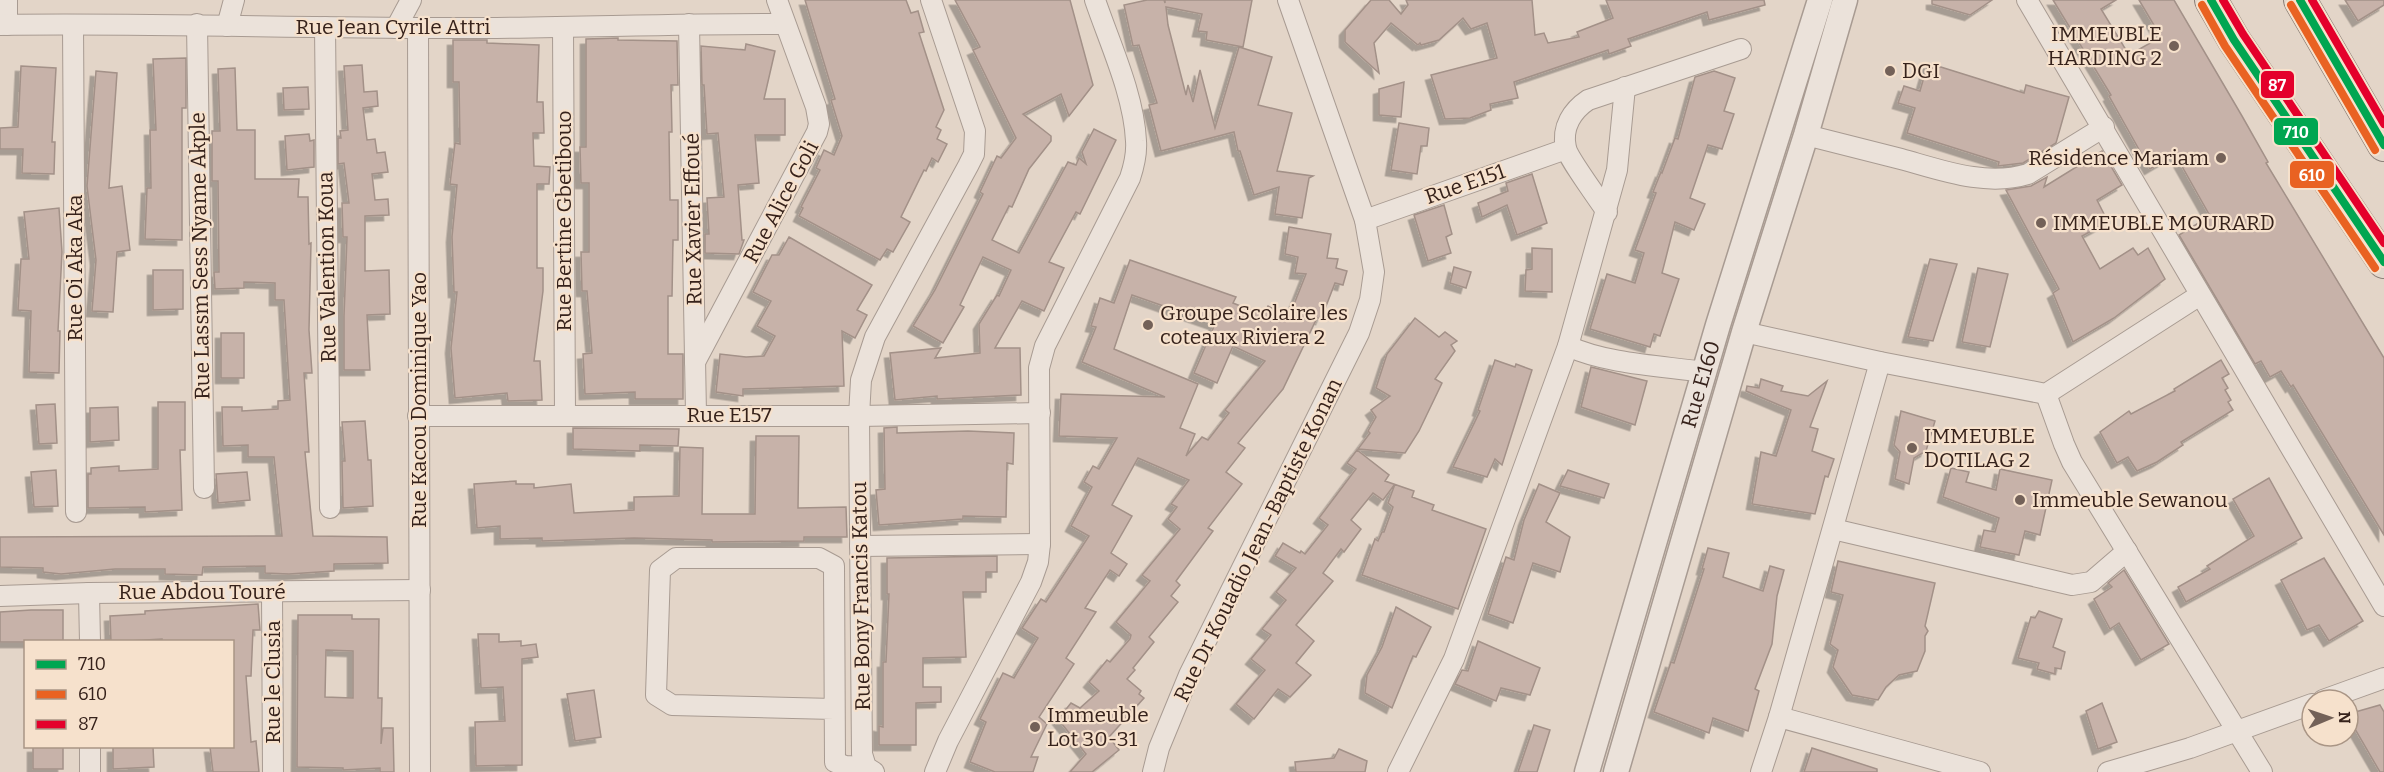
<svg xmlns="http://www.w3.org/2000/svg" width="2384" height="772" font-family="Bitter,serif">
<defs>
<filter id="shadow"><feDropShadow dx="-5.5" dy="5.5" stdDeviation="0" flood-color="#0004"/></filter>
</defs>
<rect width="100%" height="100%" fill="#e3d5c8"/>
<g fill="#c7b2a9" stroke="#a39188" stroke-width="1.5" fill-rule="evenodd" filter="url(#shadow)">
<polygon points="805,0 906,0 911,13 918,11 924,32 919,33 944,110 936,127 941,130 937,139 947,144 938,162 932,158 926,171 924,170 901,217 910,222 893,252 887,249 880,260 799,216 803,208 801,207 820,170 816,168 824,150 834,155 842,136 831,100 835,99"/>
<polygon points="955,0 1070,0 1093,85 1069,116 1061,94 1023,114 1051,136 1051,141 1029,169 1012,207 1009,206 992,240 1019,253 1068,162 1076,165 1079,158 1086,164 1082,152 1094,129 1116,140 1080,214 1076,212 1049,262 1064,268 1044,311 1022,301 995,348 1020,348 1021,395 937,399 937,396 895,400 890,353 941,348 935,358 980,353 979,324 997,295 999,296 1011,270 983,257 960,305 964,307 943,343 913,326 935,290 983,194 980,192 997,156 1001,158 1016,138 973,50 980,47"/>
<polygon points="1147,0 1164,0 1165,3 1165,0 1252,0 1243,47 1206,40 1207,32 1198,31 1202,14 1166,7 1168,25 1186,95 1188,85 1193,102 1200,70 1215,128 1239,47 1272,57 1258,105 1292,113 1277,171 1313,176 1309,178 1302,218 1275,214 1279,187 1254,195 1240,151 1238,151 1234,132 1161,151 1149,105 1157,103 1139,45 1133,46 1124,5"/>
<polygon points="1371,0 1389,0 1401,14 1408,5 1406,0 1532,0 1535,35 1544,33 1548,43 1579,37 1577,32 1613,18 1606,0 1764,0 1765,5 1709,20 1707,12 1628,39 1631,46 1609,54 1608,50 1514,82 1518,98 1490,104 1491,110 1470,118 1445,119 1431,75 1497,58 1487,23 1471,29 1463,18 1439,40 1421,45 1420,43 1418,45 1391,23 1374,43 1379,73 1345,42 1345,30"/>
<polygon points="1932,0 1992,0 1970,15 1932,4"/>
<polygon points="2053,0 2116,0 2101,9 2129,55 2161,37 2139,0 2174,0 2242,116 2268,162 2266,163 2384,358 2384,535 2293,385 2291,387 2281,371 2270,377 2261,361 2255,364 2179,235 2210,216 2175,154 2150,169 2109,96 2111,95"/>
<polygon points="2345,0 2384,0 2384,5 2358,21"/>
<polygon points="618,38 618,40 677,41 678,85 671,85 672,132 669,132 670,200 678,200 678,240 673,240 672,296 668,296 668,354 683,354 683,399 635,399 635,392 585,394 583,354 592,353 587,291 582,291 581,252 589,252 589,183 581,183 580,147 586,147 586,39"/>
<polygon points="453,40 487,40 487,43 539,45 537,102 543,102 544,133 533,133 534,166 550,167 549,184 537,184 537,268 543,268 543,291 534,361 540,361 542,400 508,401 507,393 455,398 451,348 457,292 454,292 452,237 457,185 450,184 455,143 460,144 459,82 453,82"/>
<polygon points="746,44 775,51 764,99 785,99 785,135 755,135 759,183 738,185 742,240 744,240 739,254 705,253 705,234 709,234 707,198 724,197 718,133 707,134 704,85 702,85 701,46 745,50"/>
<polygon points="186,58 186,108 182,108 182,240 145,239 147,188 151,188 150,130 156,130 153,59"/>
<polygon points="1928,63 2024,93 2026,85 2069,97 2056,143 2023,163 1998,166 1999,162 1907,133 1915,108 1898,103 1904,86 1920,91"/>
<polygon points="362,65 364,92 377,91 378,106 363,108 367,140 375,139 377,153 385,152 388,172 372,174 375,200 388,199 389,215 365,216 365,271 389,270 390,314 367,315 370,370 344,370 344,316 347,237 343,237 342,203 349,203 344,163 338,164 338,138 341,138 340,131 348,130 344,66"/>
<polygon points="21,66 56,68 52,142 55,142 54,174 22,173 23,149 0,149 0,128 18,127"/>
<polygon points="235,68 237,130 255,130 255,179 299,179 298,197 308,197 309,244 311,243 309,330 312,373 304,373 309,452 305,452 313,536 387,537 388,563 334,564 334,571 289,574 265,573 265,566 203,567 202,575 165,574 165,569 115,569 61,574 43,572 43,568 0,567 0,537 282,536 274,457 248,457 248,445 223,446 222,407 242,407 242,411 278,409 278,401 290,400 284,300 275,300 275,283 244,282 244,288 215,289 214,272 219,272 218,181 212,181 212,131 220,131 218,69"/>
<polygon points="96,71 117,73 109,188 122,186 130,250 117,252 113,312 92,311 96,260 87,186"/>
<polygon points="1714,71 1735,78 1724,111 1734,114 1722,149 1708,145 1690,198 1705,204 1694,230 1675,222 1662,273 1679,279 1660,336 1654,334 1650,347 1590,329 1607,274 1635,283 1644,253 1635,250 1656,193 1653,192 1661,172 1662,173 1675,138 1678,139 1695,77"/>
<polygon points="1404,82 1401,117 1379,115 1379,89"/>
<polygon points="308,87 309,109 284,110 283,88"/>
<polygon points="1399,123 1429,128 1427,146 1421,146 1417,174 1391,170"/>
<polygon points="309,134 310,141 314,140 314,167 287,170 285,136"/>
<polygon points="2102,151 2122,185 2097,200 2108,222 2082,236 2100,269 2133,248 2138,255 2148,248 2165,279 2114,318 2073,342 2053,293 2059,289 2006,190 2031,186 2047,177 2044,187"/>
<polygon points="1532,174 1547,223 1517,235 1507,205 1482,217 1478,203 1508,191 1506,183"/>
<polygon points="1444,205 1452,234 1446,237 1451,253 1428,261 1414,215"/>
<polygon points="59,208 62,252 58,331 60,331 59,373 29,372 31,311 18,310 21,259 29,259 24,212"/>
<path d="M 1289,227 L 1331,234 L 1327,258 L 1338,259 L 1336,268 L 1347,271 L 1343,285 L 1335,283 L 1321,319 L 1317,318 L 1283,389 L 1238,443 L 1245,448 L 1226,472 L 1242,484 L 1208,528 L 1213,531 L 1176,581 L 1180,585 L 1171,596 L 1178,602 L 1149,637 L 1154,642 L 1133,668 L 1135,670 L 1127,679 L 1141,691 L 1139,694 L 1144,698 L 1109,737 L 1119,750 L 1092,772 L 1070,772 L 1086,754 L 1058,719 L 1071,703 L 1080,708 L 1099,691 L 1089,682 L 1107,660 L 1110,662 L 1130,639 L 1131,635 L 1116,622 L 1150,581 L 1142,575 L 1180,529 L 1168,519 L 1177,507 L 1171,504 L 1189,480 L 1138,458 L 1112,505 L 1132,516 L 1111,553 L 1127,564 L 1119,576 L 1110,570 L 1085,608 L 1096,612 L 1066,658 L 1074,664 L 1039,717 L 1047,724 L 1031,757 L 1038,757 L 1033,772 L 995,772 L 970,762 L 986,722 L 980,719 L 1003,673 L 1014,678 L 1038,638 L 1022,628 L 1041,599 L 1046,602 L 1089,536 L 1071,526 L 1092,487 L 1084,482 L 1093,466 L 1099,469 L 1117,438 L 1059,436 L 1061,394 L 1165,397 L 1082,362 L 1096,327 L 1091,326 L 1100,298 L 1114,303 L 1130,260 L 1236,297 L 1233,303 L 1263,315 L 1268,306 L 1289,317 L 1306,274 L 1295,273 L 1298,257 L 1285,254 ZM 1132,295 L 1215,324 L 1194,373 L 1217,383 L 1233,346 L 1265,361 L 1225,410 L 1229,413 L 1208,440 L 1202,437 L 1186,456 L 1195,434 L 1180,428 L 1198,384 L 1114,349 Z"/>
<polygon points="789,237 872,285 857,310 867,315 855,338 842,331 844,386 743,389 743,396 716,392 720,354 746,357 764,356 775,336 757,326 771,301 753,292 772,255 779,255"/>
<polygon points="1532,248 1552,249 1552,292 1525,291 1526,270 1532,269"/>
<polygon points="1930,259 1957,264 1933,341 1908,337"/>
<polygon points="1454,267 1471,272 1466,288 1450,283"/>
<polygon points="1978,268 2008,274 1990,347 1962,342"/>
<polygon points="153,270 183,270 183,309 153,310"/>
<polygon points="1415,318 1439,337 1445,332 1457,341 1451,345 1455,351 1435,379 1442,383 1419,431 1405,453 1358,449 1370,433 1368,431 1376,417 1371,410 1390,396 1376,388 1387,354"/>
<rect x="221" y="333" width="23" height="45"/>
<polygon points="1495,360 1515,367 1516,364 1532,370 1502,465 1495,459 1487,477 1453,467 1480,411 1478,410"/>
<polygon points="2221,360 2229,374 2222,378 2228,388 2225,390 2231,400 2228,402 2233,410 2181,442 2183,445 2157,462 2137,471 2128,457 2117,463 2100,432 2129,411 2131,414 2175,391 2174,389"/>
<polygon points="1591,367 1647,381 1635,425 1581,407"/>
<polygon points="1761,379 1783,386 1781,391 1808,396 1827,381 1810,427 1818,429 1812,451 1834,459 1828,477 1825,476 1815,514 1752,504 1761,452 1776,456 1791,410 1746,391 1747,386 1759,388"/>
<polygon points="158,402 185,402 185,450 180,450 182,510 145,512 145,507 88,508 88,474 91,474 91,468 119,466 119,471 158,469"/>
<polygon points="55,404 57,443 39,444 36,405"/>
<polygon points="118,407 119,440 90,442 90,408"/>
<polygon points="1901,411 1935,421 1926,451 1914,458 1909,484 1895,479 1900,452 1894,445"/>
<polygon points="365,421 368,460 371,460 373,506 343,508 342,461 345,461 342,422"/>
<polygon points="897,427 897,433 968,431 1014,433 1013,464 1007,463 1006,517 963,516 963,519 879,525 876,490 885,489 884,428"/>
<polygon points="573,428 679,429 678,446 640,445 640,451 573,449"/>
<polygon points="756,436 799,436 798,508 846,507 847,537 804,537 804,541 712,542 712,540 634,538 542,541 542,538 500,539 500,526 477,528 474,484 516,481 516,484 534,484 534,488 571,484 574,513 634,510 634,497 679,496 680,447 703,448 702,514 755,514"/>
<polygon points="1357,450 1389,475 1385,481 1414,491 1412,497 1434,505 1432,510 1486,529 1458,609 1362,575 1375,539 1378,541 1382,532 1384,532 1393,507 1388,503 1395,484 1383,500 1373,493 1351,520 1361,529 1344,552 1341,549 1323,573 1333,581 1296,625 1314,641 1296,663 1311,675 1290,697 1278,689 1254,719 1236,704 1265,670 1251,659 1271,635 1262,629 1286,600 1276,592 1296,568 1275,556 1283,543 1300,553 1301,551 1305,554 1328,525 1319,518 1356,469 1347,463"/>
<polygon points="1951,468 1969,472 1966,482 1996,490 2000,469 2052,480 2040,535 2025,531 2019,555 1980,547 1984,530 1995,532 1999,518 1943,497"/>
<polygon points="56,470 58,506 34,507 31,472"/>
<polygon points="1568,470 1609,484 1604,498 1560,486"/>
<polygon points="247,472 250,500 218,503 216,474"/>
<polygon points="2269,478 2302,538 2186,602 2178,587 2210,569 2207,566 2254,536 2233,499"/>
<polygon points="1539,484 1560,493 1546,522 1570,537 1560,572 1533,563 1513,623 1488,614 1506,557 1514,560 1524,520"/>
<polygon points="1708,548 1729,553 1723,577 1763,591 1770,566 1784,570 1777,596 1772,644 1755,689 1759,691 1748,731 1713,718 1709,733 1654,712 1671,662 1674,663 1704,569 1702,569"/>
<polygon points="997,556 997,572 986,572 986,592 963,592 966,657 923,658 923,687 941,687 941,702 916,703 916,745 879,745 879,726 883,727 883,662 886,662 889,594 887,594 887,558"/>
<polygon points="2324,558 2363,621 2329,641 2319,625 2307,630 2281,580"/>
<polygon points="1838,561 1935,583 1925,626 1928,631 1925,636 1925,651 1917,671 1899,675 1886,687 1878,700 1852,695 1833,667 1838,650 1830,644 1843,595 1831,592"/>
<polygon points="2124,570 2169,644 2141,660 2119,623 2110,629 2094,599 2112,587 2108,583"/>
<polygon points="258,604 260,630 253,630 251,676 246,676 251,742 256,741 259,772 213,772 210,747 232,747 232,642 162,642 162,639 111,642 110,616 145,614 145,611"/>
<polygon points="1396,607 1431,627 1416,657 1413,656 1392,708 1365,693 1367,675 1382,647"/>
<polygon points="31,610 63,610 63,642 0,642 0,612"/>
<polygon points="2039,611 2062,619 2053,647 2065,652 2061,669 2055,668 2055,674 2037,669 2039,663 2018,658 2031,617 2035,618"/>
<path d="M 298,615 L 352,615 L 352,619 L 379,619 L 378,698 L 382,698 L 381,744 L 383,728 L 393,728 L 394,772 L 380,772 L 380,768 L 343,770 L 343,768 L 297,767 ZM 326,650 L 353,651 L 353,698 L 325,697 Z"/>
<polygon points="478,634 499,634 499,642 521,641 521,646 536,644 538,657 522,659 522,765 476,766 475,722 505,721 503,687 481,688"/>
<polygon points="1478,641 1540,668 1530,695 1501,688 1496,701 1455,684 1462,670 1468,671"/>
<polygon points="594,690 601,737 575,741 567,694"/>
<polygon points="2102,703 2117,742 2098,749 2086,711"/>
<polygon points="2380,705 2384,712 2384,772 2380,772 2348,717 2348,714"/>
<polygon points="1534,725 1550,730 1537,772 1518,772"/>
<rect x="33" y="747" width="30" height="22"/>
<polygon points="113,747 153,747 154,767 113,769"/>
<polygon points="1812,748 1877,769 1877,772 1804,772"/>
<polygon points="1339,749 1367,761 1365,772 1296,772 1295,762 1334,758"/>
</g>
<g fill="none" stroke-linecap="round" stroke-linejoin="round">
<defs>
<g id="minor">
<polyline points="7,0 7,25"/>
<polyline points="2027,0 2384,606"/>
<polyline points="197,24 204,488"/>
<polyline points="689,24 696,414"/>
<path d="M 0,25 C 147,23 293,28 440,28 C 555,29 670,23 785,24"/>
<polyline points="73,25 76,512"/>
<polyline points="227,26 234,0"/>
<polyline points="325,27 330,508"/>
<polyline points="396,28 411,0"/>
<polyline points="418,28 420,772"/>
<polyline points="563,28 565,415"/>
<path d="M 1806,135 C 1838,143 1869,151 1901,159 C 1941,170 1986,187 2028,174 L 2104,127"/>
<path d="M 1607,212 C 1599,200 1568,158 1566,148 C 1561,127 1573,110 1588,100 L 1741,49"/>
<polyline points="1365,220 1566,149"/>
<polyline points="1744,332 1880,362 2046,394 2200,295"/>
<path d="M 1568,346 C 1606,364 1663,366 1704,372"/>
<polyline points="695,362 817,132 819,124 816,107 777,0"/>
<polyline points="2046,394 2064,444 2072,462 2262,772"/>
<polyline points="418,416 859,416 1040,413"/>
<polyline points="1833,529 2072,585 2091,582 2127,551"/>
<polyline points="860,546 1040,544"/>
<polyline points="272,592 273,772"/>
<polyline points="89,593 90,642"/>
<polyline points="0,596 89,593 420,590"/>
<polyline points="2323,700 2384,678"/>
<polyline points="834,709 672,705 656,695 660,570 676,558 819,558 834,566 835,762 845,766 866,767"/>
<polyline points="1779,717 1980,772"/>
<polyline points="90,746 90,772"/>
<polyline points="874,772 866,767 862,754 859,416 861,380 875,337 968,166 974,154 975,131 931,0"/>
<path d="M 935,772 L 948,741 L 1031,582 L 1038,562 L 1040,544 L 1039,368 L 1045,346 L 1130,178 C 1134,166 1137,154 1136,141 C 1134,95 1110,44 1095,0"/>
<polyline points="1153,772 1159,748 1189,675 1359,333 1370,300 1374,272 1365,220 1288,0"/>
<polyline points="1398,772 1454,659 1568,346 1617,170 1625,87"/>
<polyline points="1761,772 1779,717 1880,362"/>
<polyline points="2108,772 2190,748 2312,704"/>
</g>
<g id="tertiary">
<path id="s1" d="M 1587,772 L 1718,325 L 1820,0"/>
<polyline points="1616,772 1744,332 1806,135 1845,0"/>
</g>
<g id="primary">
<polyline points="2211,0 2234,40 2384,262"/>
<polyline points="2300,0 2384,145"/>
</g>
</defs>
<use href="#minor" stroke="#a89b92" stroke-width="22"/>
<use href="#tertiary" stroke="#a89b92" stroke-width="27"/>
<use href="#primary" stroke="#8d8179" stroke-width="34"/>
<use href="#minor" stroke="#ebe2da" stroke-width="20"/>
<use href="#tertiary" stroke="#ebe2da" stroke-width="24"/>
<use href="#primary" stroke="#e3d7cb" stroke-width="32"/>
<defs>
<g id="bus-1">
<polyline points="2211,0 2234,40 2384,262"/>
<polyline points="2300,0 2384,145"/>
</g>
<g id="bus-2">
<polyline points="2202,5 2225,46 2375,268"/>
<polyline points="2291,5 2375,150"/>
</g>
<g id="bus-3">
<polyline points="2223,0 2243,34 2384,243"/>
<polyline points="2312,0 2384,124"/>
</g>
</defs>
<use href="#bus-1" stroke="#f6e1cc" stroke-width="12"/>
<use href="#bus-2" stroke="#f6e1cc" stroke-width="12"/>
<use href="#bus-3" stroke="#f6e1cc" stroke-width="12"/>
<use href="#bus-1" stroke="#00a651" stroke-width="8"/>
<use href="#bus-2" stroke="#e96222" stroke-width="8"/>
<use href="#bus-3" stroke="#e4002b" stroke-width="8"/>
</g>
<g fill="#736158" stroke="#f6e1cc" stroke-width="2">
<circle cx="2174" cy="46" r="6"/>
<circle cx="1890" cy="71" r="6"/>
<circle cx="2221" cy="158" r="6"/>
<circle cx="2041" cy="223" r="6"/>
<circle cx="1148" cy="325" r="6"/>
<circle cx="1912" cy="448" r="6"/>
<circle cx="2020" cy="500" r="6"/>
<circle cx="1035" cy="727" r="6"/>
</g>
<g text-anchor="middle" stroke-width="4.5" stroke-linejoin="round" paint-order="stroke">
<g font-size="21" fill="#36221b" stroke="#f6e1cc">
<text x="393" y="34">Rue Jean Cyrile Attri</text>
<text transform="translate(1465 184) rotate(-19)" y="7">Rue E151</text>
<text transform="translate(781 202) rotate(-62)" y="7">Rue Alice Goli</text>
<text transform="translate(693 219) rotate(-91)" y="7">Rue Xavier Effoué</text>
<text transform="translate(564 221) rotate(-90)" y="7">Rue Bertine Gbetibouo</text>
<text transform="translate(200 256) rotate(-91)" y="7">Rue Lassm Sess Nyame Akple</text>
<text transform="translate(327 267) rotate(-91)" y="7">Rue Valention Koua</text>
<text transform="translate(75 268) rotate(-90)" y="7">Rue Oi Aka Aka</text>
<text dy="7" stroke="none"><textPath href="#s1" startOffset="404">Rue E160</textPath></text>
<text transform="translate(419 400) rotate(-90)" y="7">Rue Kacou Dominique Yao</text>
<text x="729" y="422">Rue E157</text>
<text transform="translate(1258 540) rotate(-64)" y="7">Rue Dr Kouadio Jean-Baptiste Konan</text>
<text x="202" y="599">Rue Abdou Touré</text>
<text transform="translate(861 596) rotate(-91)" y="7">Rue Bony Francis Katou</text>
<text transform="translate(273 682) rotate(-90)" y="7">Rue le Clusia</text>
</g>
<g font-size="21" fill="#36221b" stroke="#f6e1cc" text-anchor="start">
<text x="2162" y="41" text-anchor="end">IMMEUBLE<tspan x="2162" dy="24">HARDING 2</tspan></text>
<text x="1902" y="78">DGI</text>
<text x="2209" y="165" text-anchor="end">Résidence Mariam</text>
<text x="2053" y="230">IMMEUBLE MOURARD</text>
<text x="1160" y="320">Groupe Scolaire les<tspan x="1160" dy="24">coteaux Riviera 2</tspan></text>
<text x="1924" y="443">IMMEUBLE<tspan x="1924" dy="24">DOTILAG 2</tspan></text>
<text x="2032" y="507">Immeuble Sewanou</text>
<text x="1047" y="722">Immeuble<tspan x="1047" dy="24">Lot 30-31</tspan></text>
</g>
</g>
<g stroke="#f6e1cc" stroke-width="2">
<rect x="2260" y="70" width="35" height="29" rx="6" fill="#e4002b"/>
<rect x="2273" y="117" width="46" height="29" rx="6" fill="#00a651"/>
<rect x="2289" y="160" width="46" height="29" rx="6" fill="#e96222"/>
</g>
<g font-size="16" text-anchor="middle" font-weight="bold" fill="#fff">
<text x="2277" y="91">87</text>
<text x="2296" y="138">710</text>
<text x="2312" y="181">610</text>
</g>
<rect x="24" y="640" width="210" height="108" fill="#f6e1cc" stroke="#a99585" stroke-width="1.5"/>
<rect x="36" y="660" width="30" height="9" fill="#00a651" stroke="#a99585" stroke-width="1.5"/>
<text x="78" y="670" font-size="18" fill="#36221b">710</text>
<rect x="36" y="690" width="30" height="9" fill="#e96222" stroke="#a99585" stroke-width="1.5"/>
<text x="78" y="700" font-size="18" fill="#36221b">610</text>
<rect x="36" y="720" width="30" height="9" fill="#e4002b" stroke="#a99585" stroke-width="1.5"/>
<text x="78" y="730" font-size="18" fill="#36221b">87</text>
<g transform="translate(2330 718) rotate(88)"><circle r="28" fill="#f6e1cc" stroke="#a99585" stroke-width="1.5"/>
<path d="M0-4.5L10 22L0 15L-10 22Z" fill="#736158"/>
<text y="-9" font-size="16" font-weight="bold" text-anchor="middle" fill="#36221b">N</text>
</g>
</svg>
